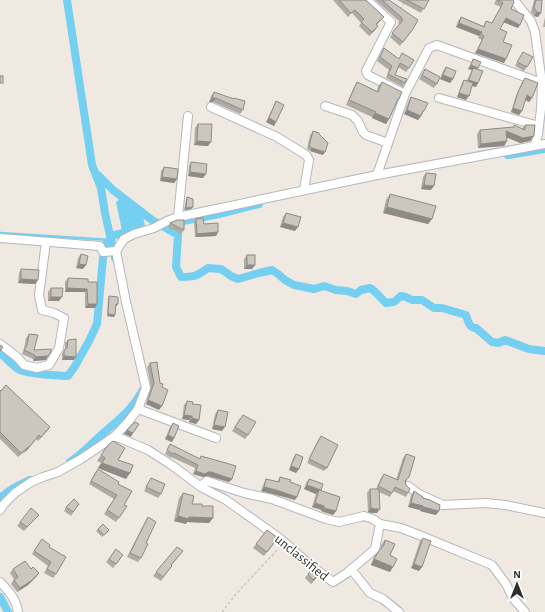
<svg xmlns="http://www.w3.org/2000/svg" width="545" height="612" font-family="'Alegreya Sans',sans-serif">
<rect width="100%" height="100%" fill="#efe9e1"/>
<polygon fill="#75cff0" points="120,199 143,216 145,226 122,231 116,202"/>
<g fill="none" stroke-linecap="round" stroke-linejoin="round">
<polyline stroke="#75cff0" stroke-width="2.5" points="0,233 111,240"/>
<g stroke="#75cff0" stroke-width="8">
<polyline points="67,0 92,165 101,188 105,213 115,258"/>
<polyline points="508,155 545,149"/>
<path d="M 98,175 L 113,190 L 152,220 L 178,235 L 176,267 L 181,277 C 195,277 197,276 208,268 L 221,269 L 231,276 L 238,279 L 259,273 L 272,270 L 278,274 L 285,280 L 294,285 L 314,289 L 324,286 L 336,290 L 347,291 L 356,294 L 361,290 L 370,288 C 377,292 380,298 386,303 L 394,302 L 401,296 L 406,297 L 412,300 L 422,300 L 434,308 L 442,308 L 466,315 C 468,321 469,328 476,328 L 492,342 L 498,343 L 505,340 L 529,349 L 545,351"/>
<polyline points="173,223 219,214 259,204"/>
<polyline points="110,236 138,230"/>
<path d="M 0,352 C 5,358 11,364 18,369 C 29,375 55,375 68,376 L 75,366 L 89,341 L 97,324 L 103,258 L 106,244 L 111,240"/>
<path d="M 70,462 C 80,456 89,446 98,438 C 114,423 132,411 142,391"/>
<path d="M 0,499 C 6,491 21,484 30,480"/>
<polyline points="0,597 8,612"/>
</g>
<defs>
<g id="minor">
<polyline points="367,0 391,22 366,71 368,75 405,94 429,48 437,45 542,83"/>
<polyline points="514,0 531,21 535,32 542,83 541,109 538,134 535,145"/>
<polyline points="439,98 539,126"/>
<polyline points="325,106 352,115 358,121 363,132 366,135 388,143"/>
<polyline points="211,107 277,137 303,153 307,156 309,160 304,190"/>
<polyline points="377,175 405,94"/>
<polyline points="178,217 188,116"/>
<polyline points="0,238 100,246 103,252 116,251"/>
<polyline points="0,344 17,357 24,365 37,368 49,365 59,348 64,318 54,313 42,310 39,295 46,242"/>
<polyline points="138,409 216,438"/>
<polyline points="115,436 148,450 173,466 201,487 226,500 282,540 309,564 333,582 347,573 375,549 380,524 401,528 419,535 492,565 506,584 513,598 525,612"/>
<polyline points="408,486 419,494 443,505 486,503 505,505 545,513"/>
<polyline points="201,487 203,484 207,481 244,493 272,499 326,519 339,522 364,516 373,519 380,524"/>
<polyline points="0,510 4,504 15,493 31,482 43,477 58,472 81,459 115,436 128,422 138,409 146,388 126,302 116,251 124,239 134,234 154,228 167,221 178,217 377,175 545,144"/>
<polyline points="351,569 370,593 383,599 399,612"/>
<path d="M 0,582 C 9,591 16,599 18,612"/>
</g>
</defs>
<use href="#minor" stroke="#b4b7c1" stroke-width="10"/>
<g stroke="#c9c9c9" stroke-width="1.5" stroke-dasharray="3 2" stroke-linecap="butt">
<polyline points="400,9 407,0"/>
<polyline points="222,612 236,594 279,548"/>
</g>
<use href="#minor" stroke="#fff" stroke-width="8"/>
</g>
<g fill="#afaba4">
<polygon points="333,0 366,0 384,17 376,25 378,26 375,30 369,36 359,26 361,23 352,13 348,17"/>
<polygon points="375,0 389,0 413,29 400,46 390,37 400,24 398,23 399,21"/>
<polygon points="397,0 429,0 421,13"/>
<polygon points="496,0 513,0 511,9 518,28 503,22 500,29 503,42 506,59 504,63 475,53 482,40 478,38 479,36 456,27 458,21 461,17 483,26 486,21 492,23 501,7 494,4"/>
<polygon points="534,0 542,0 538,17 534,16 531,12"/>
<polygon points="545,17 545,27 543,27"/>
<polygon points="384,48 399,59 402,53 409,68 406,72 398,67 395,75 405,83 403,87 386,78 389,70 377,61"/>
<polygon points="523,52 527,67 524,71 515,66"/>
<polygon points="473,59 477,69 478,83 476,87 472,86 466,100 457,97 462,83 464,80 467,80 472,70 468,69"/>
<polygon points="446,67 453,79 450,83 440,79 443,71"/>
<polygon points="425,69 437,84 434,88 419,79"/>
<polygon points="525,78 532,98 529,102 525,100 519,115 511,112 516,96 522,82"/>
<polygon points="357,82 377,91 378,86 382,82 399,99 396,104 389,119 386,124 372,118 372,117 346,105 354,87"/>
<polygon points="214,92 243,110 240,114 213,102 209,102 211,96"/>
<polygon points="411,97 424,111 418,120 404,114 409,100"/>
<polygon points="276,101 276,122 274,126 266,122 274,105"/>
<polygon points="198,124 208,146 194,145 195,128"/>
<polygon points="525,125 530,141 520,143 507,137 507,141 504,146 478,148 477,134 480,130 522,129"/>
<polygon points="313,131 319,134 323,155 310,151 307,149 310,135"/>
<polygon points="191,162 203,178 188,176 189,166"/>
<polygon points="164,167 177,179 174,183 160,181 161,171"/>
<polygon points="426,173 431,190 421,189 423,177"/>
<polygon points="390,194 432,219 428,224 383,213 386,200"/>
<polygon points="187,197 193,207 191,209 184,210 186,199"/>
<polygon points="286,213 295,231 280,227 283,217"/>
<polygon points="196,219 218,232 216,236 195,237 194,222"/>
<polygon points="170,223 184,230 181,234 168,227"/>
<polygon points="81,254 83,269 76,268 78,258"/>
<polygon points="247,255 255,265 252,269 244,269 244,259"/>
<polygon points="21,269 38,280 35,284 18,283 19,273"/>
<polygon points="68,278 88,282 95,308 85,308 85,292 65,292 65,282"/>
<polygon points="51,288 59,301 48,301 48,292"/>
<polygon points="109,296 118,304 117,306 116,306 114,317 107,316 108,298"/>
<polygon points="29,334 34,350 46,360 33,361 33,359 22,354 24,349 26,338"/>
<polygon points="68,340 74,360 62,360 62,354 65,349 65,343"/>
<polygon points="150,363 160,383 159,410 146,404 151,387 147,367"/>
<polygon points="0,390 47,431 38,441 36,439 28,449 18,457 0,439"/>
<polygon points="187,401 192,404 199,420 196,424 189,422 189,420 182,419 184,405"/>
<polygon points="218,410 222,431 212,429 215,414"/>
<polygon points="240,418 248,435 245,439 232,431"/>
<polygon points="173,423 174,438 172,442 165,439 170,427"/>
<polygon points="321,436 327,468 324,471 307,463 318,440"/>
<polygon points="170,444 199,459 201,456 226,463 232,479 229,482 208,476 206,476 203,477 193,474 195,468 171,457 171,458 165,454"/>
<polygon points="108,445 118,460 126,479 98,468 101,463 97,461"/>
<polygon points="296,454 296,473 289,470 293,458"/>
<polygon points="406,454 407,481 405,482 408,493 406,497 393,491 390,497 379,492 377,513 372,513 368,512 367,493 370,489 376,489 381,478 384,474 396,480 403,458"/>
<polygon points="95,473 118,484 124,505 127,506 116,522 104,514 114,499 89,484"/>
<polygon points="280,477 290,482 295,500 273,494 261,491 264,483 266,479 277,482"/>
<polygon points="151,478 161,494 158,498 144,491"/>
<polygon points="309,479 321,491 336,511 333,515 321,511 322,510 312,507 316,494 304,489 306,483"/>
<polygon points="414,491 423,498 436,515 420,511 420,510 408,507 411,495"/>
<polygon points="183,493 192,504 202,506 213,518 209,523 187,522 186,524 174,521 179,498"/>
<polygon points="79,504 71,516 64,511 66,507"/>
<polygon points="39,515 36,518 24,531 17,526 20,522"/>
<polygon points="148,517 146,543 141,558 138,562 127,557 146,520"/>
<polygon points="98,529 108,532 102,537 96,531"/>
<polygon points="267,530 278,538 264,556 253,548"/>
<polygon points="423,538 419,571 411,568 420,541"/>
<polygon points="42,539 49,547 56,574 53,578 44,573 48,566 32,554"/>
<polygon points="385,540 390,555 390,572 371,565 374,557 381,549 381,545"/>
<polygon points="116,549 120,559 113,568 106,562"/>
<polygon points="180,555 171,566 172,566 161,581 153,576 165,561"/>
<polygon points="13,569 31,569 39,573 36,577 28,585 17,592 11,584 14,579 10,573"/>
<polygon points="320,573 317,577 311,584 305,578 308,574"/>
</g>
<g fill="#8e8b86">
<polygon points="537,12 541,13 538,17 534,16"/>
<polygon points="384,17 373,28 376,24"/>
<polygon points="506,18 520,25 518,28 503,22"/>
<polygon points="459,23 482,32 479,36 456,27"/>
<polygon points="378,26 375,30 369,36 372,32"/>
<polygon points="478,49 506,59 504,63 475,53"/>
<polygon points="471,65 478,68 476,72 473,68 472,70 468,69"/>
<polygon points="443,75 453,79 450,83 440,79"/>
<polygon points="469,80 478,83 476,87 466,84"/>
<polygon points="459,93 469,96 466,100 457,97"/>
<polygon points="527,95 532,98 529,102 524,99"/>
<polygon points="212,98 216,98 213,102 209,102"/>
<polygon points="513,108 522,111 519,115 511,112"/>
<polygon points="407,110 421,116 418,120 404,114"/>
<polygon points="375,113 389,119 386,124 372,118"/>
<polygon points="269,118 276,122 274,126 266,122"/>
<polygon points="506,131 534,136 530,141 520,143 503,136"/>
<polygon points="197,141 211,142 208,146 194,145"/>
<polygon points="507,141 504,146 478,148 481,144"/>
<polygon points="312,148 325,152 323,155 310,151"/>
<polygon points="190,172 206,174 203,178 188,176"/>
<polygon points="162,177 177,179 174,183 160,181"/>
<polygon points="424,185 434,186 431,190 421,189"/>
<polygon points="193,207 191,209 184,210 186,208"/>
<polygon points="387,207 432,219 428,224 383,213"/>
<polygon points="283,223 298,227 295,231 280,227"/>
<polygon points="218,232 216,236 195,237 197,234"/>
<polygon points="79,264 86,265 83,269 76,268"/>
<polygon points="247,265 255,265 252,269 244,269"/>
<polygon points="21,279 38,280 35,284 18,283"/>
<polygon points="67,288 87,289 85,292 65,292"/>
<polygon points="51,297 62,297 59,301 48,301"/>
<polygon points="88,304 97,304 95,308 85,308"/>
<polygon points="108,314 115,315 114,317 107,316"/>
<polygon points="48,356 46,360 33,361 35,357"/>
<polygon points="64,356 76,357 74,360 62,360"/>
<polygon points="148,400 162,406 159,410 146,404"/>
<polygon points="184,415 192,416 189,420 182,419"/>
<polygon points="192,418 199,420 196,424 189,422"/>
<polygon points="214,425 225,427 222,431 212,429"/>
<polygon points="50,427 47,431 38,441 41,437"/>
<polygon points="127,430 133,433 131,437 124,434"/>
<polygon points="39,435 28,449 24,453 26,449"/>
<polygon points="168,435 174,438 172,442 165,439"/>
<polygon points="102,463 130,473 126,479 98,468"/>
<polygon points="291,466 299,469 296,473 289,470"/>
<polygon points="196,471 211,472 232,479 229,482 208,476 206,476 203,477 193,474"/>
<polygon points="307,485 321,490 319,490 316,494 304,489"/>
<polygon points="264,487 276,490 297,497 295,500 273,494 261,491"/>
<polygon points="315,503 324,506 322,510 312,507"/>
<polygon points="411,503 423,506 420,510 408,507"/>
<polygon points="423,507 439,511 436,515 420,511"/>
<polygon points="324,508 336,511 333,515 321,511"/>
<polygon points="371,508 380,509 377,513 372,513 368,512"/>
<polygon points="178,516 213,518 209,523 187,522 186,524 174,521"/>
<polygon points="374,559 393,567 390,572 371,565"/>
<polygon points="414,564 422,567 419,571 411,568"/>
<polygon points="39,573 36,577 28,585 17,592 20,588"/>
<polygon points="320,573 317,577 311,584 313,580"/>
</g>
<g fill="#cbc7bf" stroke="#8e8b86">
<polygon points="339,0 366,0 384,17 376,24 378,26 372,32 361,22 364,19 355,10 351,13"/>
<polygon points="382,0 389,0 418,20 413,29 403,42 392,33 403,20 401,19 402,18"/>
<polygon points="407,0 429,0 424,9"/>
<polygon points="497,0 513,0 514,2 511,9 524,15 520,25 506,18 500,29 507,32 503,42 512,45 506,59 478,49 484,36 481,34 482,32 459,23 461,17 484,27 486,21 492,23 503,3"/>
<polygon points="536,0 542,0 541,13 537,12 534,8"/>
<polygon points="384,48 399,59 402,53 414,60 409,68 400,63 395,75 407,79 405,83 388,74 392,66 380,57"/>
<polygon points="523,52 533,57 527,67 517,62"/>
<polygon points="473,59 481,62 478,68 471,65"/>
<polygon points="446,67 456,71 453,79 443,75"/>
<polygon points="473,68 483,71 478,83 469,80"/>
<polygon points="425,69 440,77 437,84 422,75"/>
<rect x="0" y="76" width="3" height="7"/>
<polygon points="525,78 538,83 532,98 527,95 522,111 513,108 518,92"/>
<polygon points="464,80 473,83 469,96 459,93"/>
<polygon points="357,82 378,92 382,82 402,92 399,99 398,99 389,119 375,113 376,112 349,100"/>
<polygon points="214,92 234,99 234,98 245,101 243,110 216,98 212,98"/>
<polygon points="411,97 428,103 424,111 423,111 421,116 407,110"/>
<polygon points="276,101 284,105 276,122 269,118"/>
<polygon points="198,124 212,124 211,142 197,141"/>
<polygon points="514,125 525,130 525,125 535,125 534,136 523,138 506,131 507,141 481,144 480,130 514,127"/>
<polygon points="313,131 319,133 319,134 328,143 325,152 312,148 309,146"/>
<polygon points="191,162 207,164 206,174 190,172"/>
<polygon points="164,167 178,169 177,179 162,177"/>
<polygon points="426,173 436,174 434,186 424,185"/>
<polygon points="390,194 436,206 432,219 387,207"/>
<polygon points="187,197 193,199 193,207 186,208"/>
<polygon points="286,213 301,217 298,227 283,223"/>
<polygon points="203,218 204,224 218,223 218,232 197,234 196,219"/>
<polygon points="177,220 184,220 184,230 170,223"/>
<polygon points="81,254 88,256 86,265 79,264"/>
<rect x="247" y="255" width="8" height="10"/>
<polygon points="21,269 39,270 38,280 21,279"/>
<polygon points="68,278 88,279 88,282 97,282 97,304 88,304 87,289 67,288"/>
<polygon points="51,288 63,288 62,297 51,297"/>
<polygon points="109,296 118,297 118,304 116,304 115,315 108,314"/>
<polygon points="29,334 38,335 34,350 51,349 51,352 48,356 35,357 35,355 24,350 27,345"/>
<polygon points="76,339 76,357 64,356 64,351 66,348 67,348 68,340"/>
<polygon points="0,345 3,347 0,351"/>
<polygon points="157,362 160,383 163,384 162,387 168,390 162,406 148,400 154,383 150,363"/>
<polygon points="6,385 50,427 41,437 39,435 31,445 21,453 0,432 0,390 1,391"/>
<polygon points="187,401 193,402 192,404 201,405 199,420 192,418 192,416 184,415"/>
<polygon points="218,410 228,412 225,427 214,425"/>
<polygon points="243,415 256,422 248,435 235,427"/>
<polygon points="135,422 139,424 133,433 127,430"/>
<polygon points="173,423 179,426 174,438 168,435"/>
<polygon points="321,436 338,445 327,468 309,459"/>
<polygon points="113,441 125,448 118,460 133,465 130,473 102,463 105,458 101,455 108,445"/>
<polygon points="170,444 200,459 201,456 226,463 236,466 232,479 211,472 208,472 205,474 196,471 198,465 174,453 173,454 167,450"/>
<polygon points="296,454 303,457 299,469 291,466"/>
<polygon points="406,454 415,457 409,477 405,481 406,485 410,489 408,493 395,487 392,493 378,486 384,474 398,480"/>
<polygon points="98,469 119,482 118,484 132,491 124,505 127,506 119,518 107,510 117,495 91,481"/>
<polygon points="280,477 291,480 290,482 301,486 297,497 276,490 264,487 266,479 279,482"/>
<polygon points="151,478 165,484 161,494 146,487"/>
<polygon points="309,479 323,484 321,490 307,485"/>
<polygon points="370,489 379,489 380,509 375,509 371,508"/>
<polygon points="319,490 340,497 336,511 324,508 324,506 315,503"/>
<polygon points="414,491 423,497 423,498 430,500 440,505 439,511 423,507 423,506 411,503"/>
<polygon points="183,493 194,496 192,504 202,504 202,506 213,506 213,518 189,517 189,519 178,516"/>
<polygon points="74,499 79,504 73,512 66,507"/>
<polygon points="31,508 39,515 27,527 20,522"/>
<polygon points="148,517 156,522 146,543 148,544 141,558 130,553"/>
<polygon points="103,524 109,530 104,535 98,529"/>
<polygon points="267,530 278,538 267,552 256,544"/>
<polygon points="423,538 431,541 422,567 414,564"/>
<polygon points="42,539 50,545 49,547 66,557 56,574 47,569 51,562 34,551"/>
<polygon points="385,540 395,544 390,555 397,559 393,567 374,559 378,552 384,545"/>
<polygon points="177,547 183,551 171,565 172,566 163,577 156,572 165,561"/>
<polygon points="116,549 123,555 116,564 109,559"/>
<polygon points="25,561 31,569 33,567 39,573 31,581 20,588 14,580 18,577 13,569"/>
<polygon points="314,568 320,573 313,580 308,574"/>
</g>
<g text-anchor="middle" stroke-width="3.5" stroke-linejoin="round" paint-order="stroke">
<g font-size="14" fill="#2e2e2e" stroke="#fff">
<text transform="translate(302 557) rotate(39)" y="5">unclassified</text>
</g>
</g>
<g transform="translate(517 584)" stroke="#ffffff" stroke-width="3" paint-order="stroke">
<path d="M0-3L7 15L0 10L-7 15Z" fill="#2e2e2e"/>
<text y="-6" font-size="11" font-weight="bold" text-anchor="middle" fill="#2e2e2e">N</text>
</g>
</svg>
